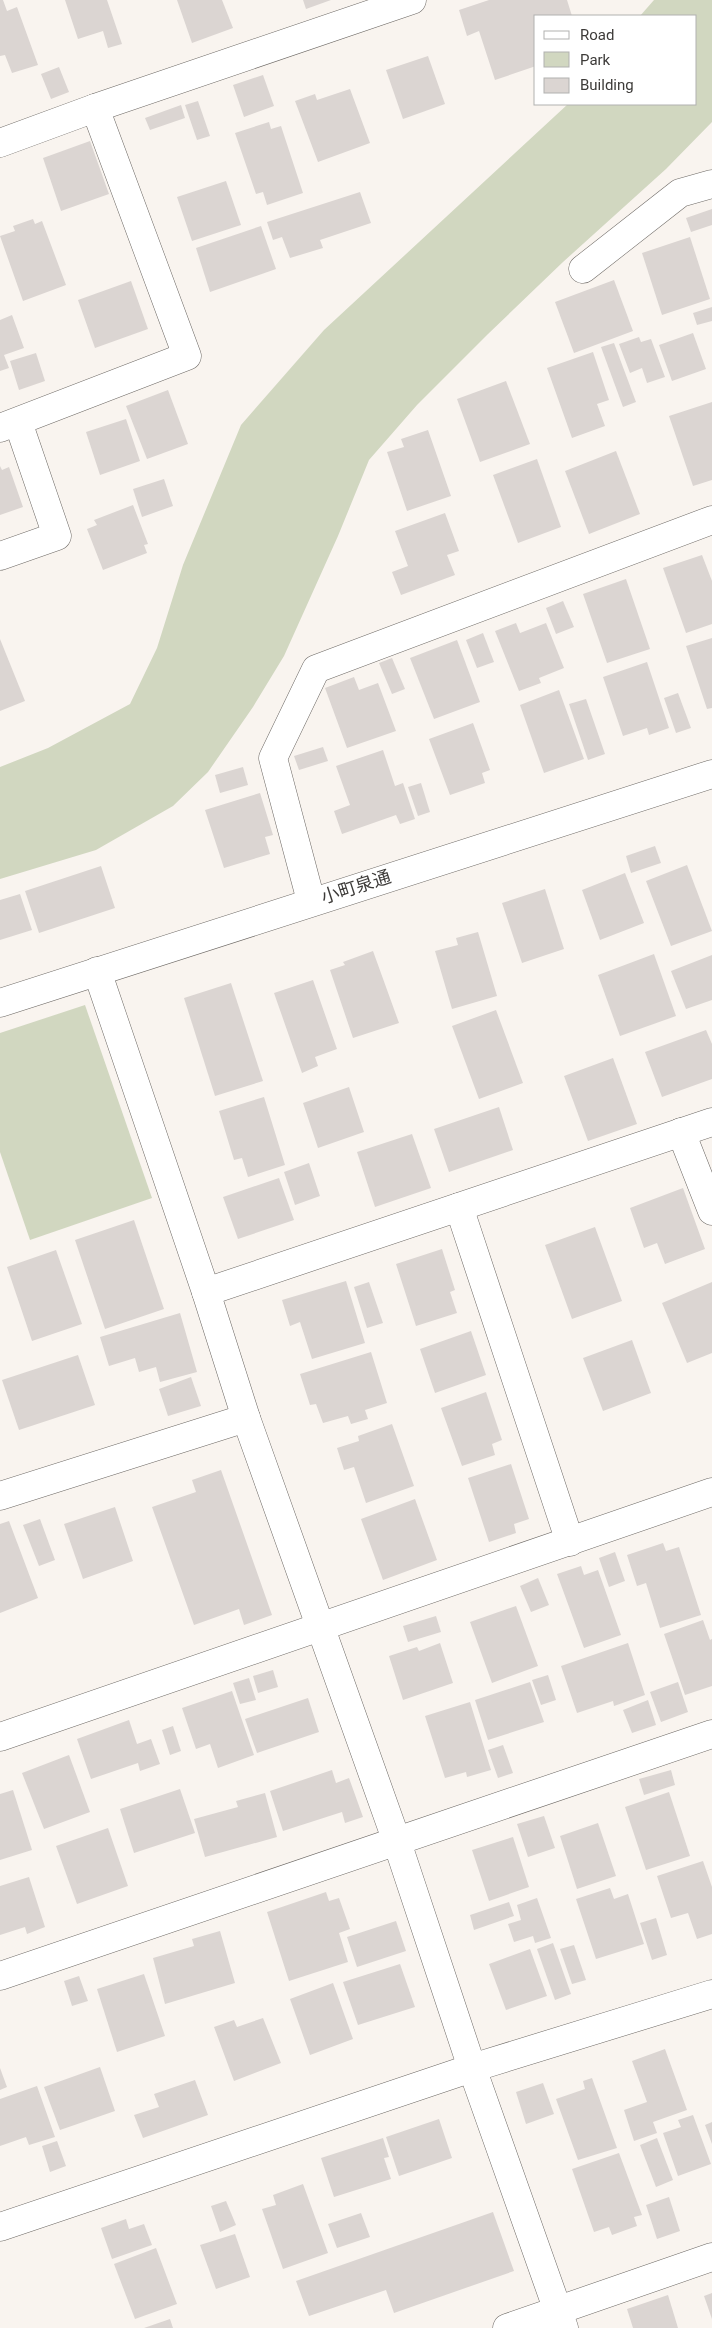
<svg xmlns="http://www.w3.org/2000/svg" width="712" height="2328" font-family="Roboto,'Noto Sans JP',sans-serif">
<rect width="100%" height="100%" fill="#f9f4ef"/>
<g fill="#d1d7c0">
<polygon points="654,0 712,0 712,122 666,169 563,262 488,334 417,405 369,460 338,536 284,656 253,707 208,772 173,806 96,850 0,879 0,767 48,748 130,704 157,648 183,565 241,425 324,330 568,104 696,104 696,16 640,16"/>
<polygon points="85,1005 152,1198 30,1240 0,1152 0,1033"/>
</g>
<g fill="#dbd5d2">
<polygon points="0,0 3,0 7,11 17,7 38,65 12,73 5,55 0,56"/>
<polygon points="65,0 107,0 122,44 108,48 103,31 78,39"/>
<polygon points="177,0 222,0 233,28 192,43"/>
<polygon points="303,0 331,0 306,9"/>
<polygon points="489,0 567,0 572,16 536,16 536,66 495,80 479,31 467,36 459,10"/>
<polygon points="428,56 445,104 403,119 386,70"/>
<polygon points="59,67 69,92 51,99 41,74"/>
<polygon points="263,75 274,106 244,117 233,85"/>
<polygon points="350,89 370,143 318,162 295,101 315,94 317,100"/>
<polygon points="198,101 210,136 197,140 185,105"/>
<polygon points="181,105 185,118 150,130 145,118"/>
<polygon points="269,122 271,129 281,126 303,193 267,205 263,192 256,194 235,133"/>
<polygon points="90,141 109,194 61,211 43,158"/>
<polygon points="226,181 241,225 192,241 177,197"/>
<polygon points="360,192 371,223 320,240 323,248 290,258 282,237 273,240 267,222"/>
<polygon points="712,209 712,225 691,232 686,218"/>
<polygon points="33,219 35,224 42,221 66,285 23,301 0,236 15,231 13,226"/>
<polygon points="261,226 276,269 210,292 196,248"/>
<polygon points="690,237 710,299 662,315 642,253"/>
<polygon points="614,280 633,331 574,353 555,302"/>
<polygon points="131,281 148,329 95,348 78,300"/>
<polygon points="712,307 712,321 697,325 693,313"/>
<polygon points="12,315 24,348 4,355 9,368 0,371 0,320"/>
<polygon points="693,333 706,369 672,381 659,345"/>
<polygon points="639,337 641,342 651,339 665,377 647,383 642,368 630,373 619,344"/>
<polygon points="614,343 636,402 623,407 601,347"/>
<polygon points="593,352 609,400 597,404 605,426 572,438 547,368"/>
<polygon points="36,353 45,381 19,390 10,361"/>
<polygon points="506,381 530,444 480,462 457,399"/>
<polygon points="168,390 188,444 147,459 126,406"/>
<polygon points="712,402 712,480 693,486 669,416"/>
<polygon points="126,419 140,461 100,475 86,432"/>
<polygon points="428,430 451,496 407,511 387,452 404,447 401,439"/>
<polygon points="616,451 640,514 589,534 565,471"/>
<polygon points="537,459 561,527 518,543 493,475"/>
<polygon points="0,466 2,470 9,467 23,507 0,515"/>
<polygon points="164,479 173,506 142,517 133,489"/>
<polygon points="133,505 148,544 144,545 147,553 103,570 87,529 97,525 94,520"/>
<polygon points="445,513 459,551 447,555 455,575 401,595 392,572 408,566 395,531"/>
<polygon points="702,555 712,581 712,624 686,633 663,568"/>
<polygon points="626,579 650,649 607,663 583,594"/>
<polygon points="563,601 574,627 556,634 546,608"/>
<polygon points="516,623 520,633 546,623 564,668 539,678 541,683 519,691 495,631"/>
<polygon points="483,633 494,662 477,668 466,640"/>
<polygon points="712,638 712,708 707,709 686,646"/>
<polygon points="0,639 25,701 0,711"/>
<polygon points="457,640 480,702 434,719 410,658"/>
<polygon points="392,658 405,689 392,694 379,663"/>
<polygon points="647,662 669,728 649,735 647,728 623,736 603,677"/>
<polygon points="354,677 359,690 378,683 396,731 347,748 325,688"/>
<polygon points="559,690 584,759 544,773 520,705"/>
<polygon points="678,693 691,728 676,733 664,698"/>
<polygon points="586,699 605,754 588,760 569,704"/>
<polygon points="473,723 490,770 482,773 485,783 450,795 429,739"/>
<polygon points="323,747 328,761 299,770 294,756"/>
<polygon points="383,750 395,786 403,783 415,819 400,824 396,815 342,834 334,811 350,805 336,766"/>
<polygon points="243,767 248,785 220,793 215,775"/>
<polygon points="421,783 430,812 418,816 408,787"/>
<polygon points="260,793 273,835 265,837 270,854 224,868 205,810"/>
<polygon points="655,846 661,863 631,873 626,856"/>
<polygon points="687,865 712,931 671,946 646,881"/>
<polygon points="101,866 115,908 39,933 25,891"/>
<polygon points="625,873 644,923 600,940 582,890"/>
<polygon points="545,889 564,949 522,963 502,903"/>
<polygon points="20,894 32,930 0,940 0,900"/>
<polygon points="478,932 497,996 452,1009 435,951 458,945 456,938"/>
<polygon points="373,951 399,1023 353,1038 330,970 345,965 343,962"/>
<polygon points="654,954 676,1016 620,1036 598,975"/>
<polygon points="712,955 712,1000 686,1009 671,971"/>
<polygon points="313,980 337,1049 315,1057 318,1066 302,1073 274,993"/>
<polygon points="231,983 263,1081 215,1096 184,998"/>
<polygon points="496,1010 523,1083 479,1099 452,1026"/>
<polygon points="706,1030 712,1044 712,1079 662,1097 645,1052"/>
<polygon points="613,1058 637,1124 588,1141 564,1076"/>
<polygon points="349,1087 364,1132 318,1148 303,1103"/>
<polygon points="264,1097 285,1165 248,1177 242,1158 234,1160 219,1111"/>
<polygon points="499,1107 513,1150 449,1172 434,1129"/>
<polygon points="412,1134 431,1188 375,1207 357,1152"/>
<polygon points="309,1163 320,1196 295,1205 284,1172"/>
<polygon points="279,1178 294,1220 238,1239 223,1197"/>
<polygon points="683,1188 705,1249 665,1264 657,1243 644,1248 630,1208"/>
<polygon points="134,1220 164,1309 105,1329 75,1240"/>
<polygon points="595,1227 622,1301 572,1319 545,1245"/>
<polygon points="442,1249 455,1290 450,1292 457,1313 416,1326 396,1264"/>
<polygon points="56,1250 82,1324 32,1341 7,1267"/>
<polygon points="346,1281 365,1343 312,1359 300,1322 290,1326 282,1300"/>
<polygon points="369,1282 383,1323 367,1328 354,1287"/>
<polygon points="712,1282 712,1353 687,1363 662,1303"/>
<polygon points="180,1313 197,1372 160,1382 156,1367 139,1372 135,1358 109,1366 100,1337"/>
<polygon points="471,1331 486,1375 435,1393 420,1349"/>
<polygon points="632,1340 651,1393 603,1411 583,1358"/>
<polygon points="371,1352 387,1403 365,1410 368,1419 351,1424 348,1416 323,1423 316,1404 310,1405 300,1374"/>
<polygon points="78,1355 95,1405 19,1430 2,1380"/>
<polygon points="191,1377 201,1406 168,1416 159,1389"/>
<polygon points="486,1392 502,1440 492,1444 495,1455 462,1466 441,1408"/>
<polygon points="392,1424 414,1486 366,1503 354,1467 344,1470 337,1448 359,1441 358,1436"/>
<polygon points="511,1464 529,1519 514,1524 516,1533 489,1542 468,1478"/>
<polygon points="221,1470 272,1615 244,1625 239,1609 194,1625 152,1507 196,1492 192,1480"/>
<polygon points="415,1499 437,1560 383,1580 361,1519"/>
<polygon points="115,1507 133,1561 83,1579 64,1524"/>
<polygon points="40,1519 55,1560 39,1566 23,1525"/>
<polygon points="9,1521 38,1598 0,1613 0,1524"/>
<polygon points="663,1543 666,1551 679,1547 701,1615 660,1628 646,1583 637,1586 627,1555"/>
<polygon points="615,1552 625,1581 609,1587 599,1558"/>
<polygon points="581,1566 584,1575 598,1570 621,1635 584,1648 557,1574"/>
<polygon points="538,1578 549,1605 531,1612 520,1586"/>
<polygon points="516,1606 538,1666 492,1683 470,1622"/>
<polygon points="436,1616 441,1632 408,1642 403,1626"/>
<polygon points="703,1620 710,1640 712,1639 712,1686 685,1695 664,1634"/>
<polygon points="440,1643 453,1683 403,1700 389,1656 417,1647 419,1651"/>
<polygon points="628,1643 645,1695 614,1706 613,1701 577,1713 561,1666"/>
<polygon points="273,1670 278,1687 258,1693 253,1676"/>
<polygon points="548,1675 556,1700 541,1705 532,1680"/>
<polygon points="249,1678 256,1700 240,1704 233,1683"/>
<polygon points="530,1682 544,1722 488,1740 475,1700"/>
<polygon points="678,1682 688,1712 661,1722 650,1692"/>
<polygon points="232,1691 254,1755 218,1768 210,1744 196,1749 182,1708"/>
<polygon points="308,1698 319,1732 257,1753 245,1719"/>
<polygon points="648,1700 656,1725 632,1733 623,1710"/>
<polygon points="470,1702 491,1770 467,1777 466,1772 445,1778 425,1716"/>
<polygon points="129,1720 137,1744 151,1739 160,1764 140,1771 138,1763 91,1779 77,1739"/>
<polygon points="173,1726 181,1751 170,1755 162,1730"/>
<polygon points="503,1745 513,1773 498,1778 488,1750"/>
<polygon points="69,1755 90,1812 44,1829 22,1773"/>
<polygon points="332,1770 336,1783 349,1778 363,1817 345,1823 342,1812 283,1831 270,1791"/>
<polygon points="671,1770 675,1785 644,1795 639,1779"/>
<polygon points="180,1789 195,1833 134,1853 120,1809"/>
<polygon points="13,1790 32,1850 0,1860 0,1794"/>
<polygon points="669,1792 690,1856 646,1870 625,1807"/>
<polygon points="265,1793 277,1837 205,1857 194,1819 238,1807 236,1801"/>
<polygon points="544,1816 555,1848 528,1857 517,1824"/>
<polygon points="598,1823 616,1876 577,1889 560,1836"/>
<polygon points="108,1828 128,1886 77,1904 56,1846"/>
<polygon points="513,1837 529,1887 489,1901 472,1850"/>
<polygon points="703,1861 712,1887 712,1934 697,1939 688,1913 671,1918 657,1876"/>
<polygon points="29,1877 45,1927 27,1934 25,1927 0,1935 0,1886"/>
<polygon points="610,1888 614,1899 628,1894 644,1944 596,1959 576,1899"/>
<polygon points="326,1892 329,1901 339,1898 350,1929 339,1933 348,1962 289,1981 267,1912"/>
<polygon points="537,1898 551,1938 535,1943 533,1936 514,1942 508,1924 521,1920 517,1905"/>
<polygon points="509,1902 514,1916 474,1930 470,1915"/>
<polygon points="656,1918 667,1955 652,1960 640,1923"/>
<polygon points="396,1921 406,1951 357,1967 347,1937"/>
<polygon points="220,1931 235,1983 165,2004 153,1958 194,1946 192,1939"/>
<polygon points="553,1943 571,1994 555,2000 537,1949"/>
<polygon points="574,1945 586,1980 572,1984 560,1949"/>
<polygon points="530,1949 547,1996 506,2010 489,1964"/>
<polygon points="400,1964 415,2007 358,2025 343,1982"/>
<polygon points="144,1974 165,2036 117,2052 97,1989"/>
<polygon points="79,1976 88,2001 72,2006 64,1981"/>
<polygon points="333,1983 353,2039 310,2055 290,1999"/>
<polygon points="263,2018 281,2063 234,2081 214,2027 234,2020 237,2027"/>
<polygon points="665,2049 687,2110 653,2122 657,2133 634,2141 624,2110 647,2102 632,2061"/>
<polygon points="100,2067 115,2111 60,2130 44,2087"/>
<polygon points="0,2068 7,2087 0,2090"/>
<polygon points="592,2078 617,2148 578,2160 556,2099 585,2089 583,2081"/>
<polygon points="195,2080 208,2115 143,2138 134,2115 159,2107 154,2094"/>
<polygon points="543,2083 554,2114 526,2124 516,2092"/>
<polygon points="37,2086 55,2137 29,2145 26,2137 0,2146 0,2099"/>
<polygon points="693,2115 711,2164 678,2176 663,2133 681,2127 678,2120"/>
<polygon points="439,2119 452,2158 399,2176 386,2137"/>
<polygon points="712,2122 712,2144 705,2125"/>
<polygon points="383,2138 389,2157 384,2158 391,2179 334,2197 321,2158"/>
<polygon points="657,2138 673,2180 656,2187 640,2145"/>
<polygon points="57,2141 66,2166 50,2172 42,2146"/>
<polygon points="619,2153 642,2215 634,2217 637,2226 612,2235 609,2227 594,2232 572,2169"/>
<polygon points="303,2184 328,2253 283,2269 262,2209 276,2205 273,2195"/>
<polygon points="669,2197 680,2231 657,2239 646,2205"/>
<polygon points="226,2201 236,2225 220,2232 211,2206"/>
<polygon points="493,2212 514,2271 394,2313 386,2290 309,2316 296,2281"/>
<polygon points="361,2213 370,2237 337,2248 328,2224"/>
<polygon points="126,2219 129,2229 144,2224 152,2245 112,2259 101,2228"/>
<polygon points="235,2234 250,2277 216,2289 200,2245"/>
<polygon points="156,2248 177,2304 135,2319 114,2264"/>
<polygon points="712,2293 712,2319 704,2296"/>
<polygon points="668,2295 678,2328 633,2328 627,2309"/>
<polygon points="170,2319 173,2328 144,2328"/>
</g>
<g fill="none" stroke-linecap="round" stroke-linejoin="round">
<defs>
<g id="minor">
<polyline points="0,143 95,108 412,0"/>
<polyline points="583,269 680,193 712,184"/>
<polyline points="0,428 187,356 95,108"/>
<polyline points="0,556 57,536 18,422"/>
<polyline points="311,901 273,758 316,669 712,520"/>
<polyline points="97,971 206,1292 246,1418 397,1842 472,2068 564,2328"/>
<polyline points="0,1003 712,774"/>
<polyline points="681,1132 712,1211"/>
<polyline points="459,1207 570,1542"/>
<polyline points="206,1292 712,1122"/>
<polyline points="0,1496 246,1418"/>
<polyline points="0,1737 712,1492"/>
<polyline points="0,1976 712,1734"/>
<polyline points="0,2227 472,2068 712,1994"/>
<polyline points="507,2328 712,2257"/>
</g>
</defs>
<use href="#minor" stroke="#6d6965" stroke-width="29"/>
<use href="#minor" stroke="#fff" stroke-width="28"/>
</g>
<g text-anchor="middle" stroke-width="4.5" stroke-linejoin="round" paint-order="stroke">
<g font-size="18" fill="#3d3b39" stroke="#fff">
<text transform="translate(356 887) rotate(-18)" y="6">小町泉通</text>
</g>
</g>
<rect x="534" y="15" width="162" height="90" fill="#ffffff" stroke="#b1b1b0"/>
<rect x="544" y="31" width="25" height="8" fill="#ffffff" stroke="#b1b1b0"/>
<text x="580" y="40" font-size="15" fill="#3d3b39">Road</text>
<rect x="544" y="52" width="25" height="15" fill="#d1d7c0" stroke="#b1b1b0"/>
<text x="580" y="65" font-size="15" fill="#3d3b39">Park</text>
<rect x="544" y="78" width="25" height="15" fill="#dbd5d2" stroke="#b1b1b0"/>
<text x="580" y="90" font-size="15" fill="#3d3b39">Building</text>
</svg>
